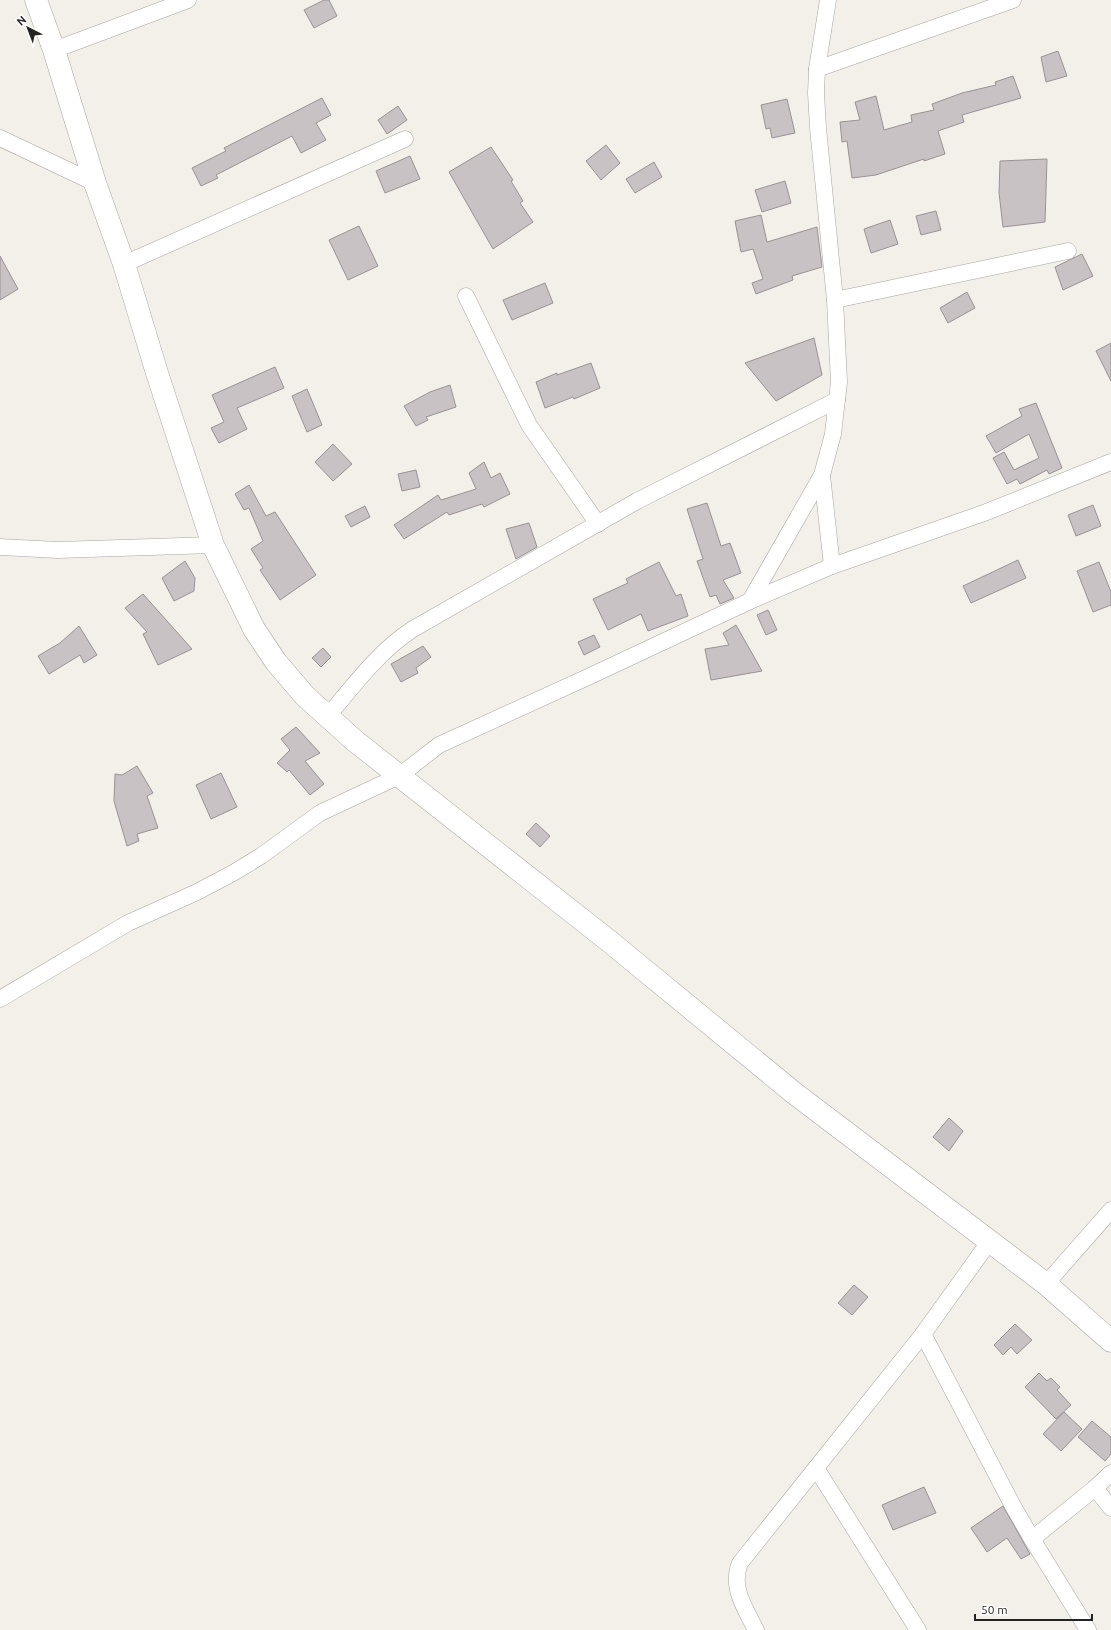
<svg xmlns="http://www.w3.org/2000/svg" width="1111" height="1630" font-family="Ubuntu,sans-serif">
<rect width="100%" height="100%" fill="#f3efe9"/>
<g fill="#c9c2c5" stroke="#999295">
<polygon points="324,0 329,0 337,16 314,28 304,10"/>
<polygon points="1058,51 1067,76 1046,82 1041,57"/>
<polygon points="1013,76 1021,98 962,115 964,122 938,131 945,154 924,161 924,159 876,175 852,178 847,141 842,142 840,122 860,120 855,102 876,96 884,130 912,122 911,115 934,110 932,104 962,93 996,85 995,82"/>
<polygon points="322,98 331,115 316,123 326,140 301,153 292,136 216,175 218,178 201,186 192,168 226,151 224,148"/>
<polygon points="787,99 795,133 772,138 770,128 766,129 761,105"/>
<polygon points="398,106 407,120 387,134 378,120"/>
<polygon points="606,145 620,163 601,180 586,161"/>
<polygon points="491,147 513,180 511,181 523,201 520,203 533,222 493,249 449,172"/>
<polygon points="410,156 420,179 385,193 376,171"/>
<polygon points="1047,159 1045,222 1003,227 999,193 1000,161"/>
<polygon points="654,162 662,177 635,193 626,179"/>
<polygon points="785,181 791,203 762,212 755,190"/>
<polygon points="936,211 941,230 921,235 916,216"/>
<polygon points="761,215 767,242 817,227 822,267 792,276 793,280 756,294 752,283 763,279 753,249 741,252 735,221"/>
<polygon points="890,220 898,244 871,253 864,229"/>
<polygon points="359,226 378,266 348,280 329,240"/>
<polygon points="1082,254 1093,276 1063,290 1055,267"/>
<polygon points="0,256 18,289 0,300"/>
<polygon points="545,283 553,303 512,320 503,300"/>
<polygon points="967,292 975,308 948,323 940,308"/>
<polygon points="814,338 822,375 776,401 745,363"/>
<polygon points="1111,343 1111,381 1096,351"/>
<polygon points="591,363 600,388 574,399 573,397 545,408 536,382 557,373 557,375"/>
<polygon points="275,367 284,388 237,408 247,429 219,443 211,428 224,422 212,395"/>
<polygon points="450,385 456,407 426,417 428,420 416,426 404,406 430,392"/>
<polygon points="307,389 322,425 307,432 292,396"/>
<polygon points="1036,403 1062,468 1049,474 1047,470 1020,484 1017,479 1007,484 993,458 1004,452 1014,470 1039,458 1029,434 996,453 986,436 1022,416 1019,409"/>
<polygon points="333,444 352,464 333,481 315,462"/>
<polygon points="484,462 491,478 500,473 510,494 484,507 482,504 449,515 447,512 404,539 394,525 438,495 441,500 476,489 469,473"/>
<polygon points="416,470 420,487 402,491 398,474"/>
<polygon points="249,485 266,516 275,512 316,575 280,600 260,570 263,568 251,549 263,541 249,508 244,510 235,494"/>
<polygon points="707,503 721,546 730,543 741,573 723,580 734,598 720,604 716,595 710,597 697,561 703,559 687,509"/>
<polygon points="1093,505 1101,526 1076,536 1068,515"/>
<polygon points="365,506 370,517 351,527 345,516"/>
<polygon points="529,523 537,547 516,559 506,529"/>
<polygon points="1018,560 1026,578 971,603 963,586"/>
<polygon points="185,561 195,578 194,591 174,601 162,578"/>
<polygon points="659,562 676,596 681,594 688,616 648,631 641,614 608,630 593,599 628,583 626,579"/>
<polygon points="1099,562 1111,592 1111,605 1093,612 1077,571"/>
<polygon points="143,594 192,649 158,665 143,634 147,632 125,608"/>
<polygon points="768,610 777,630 766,635 757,615"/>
<polygon points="736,625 762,671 711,680 705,649 729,645 723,633"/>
<polygon points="79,626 97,655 84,663 80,655 49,674 38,656 60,643"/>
<polygon points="594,635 600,647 584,655 578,642"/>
<polygon points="423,646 431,657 416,668 418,673 401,682 391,664"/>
<polygon points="323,648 331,657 321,667 312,658"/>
<polygon points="296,727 320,753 305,761 324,784 310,795 289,770 287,772 277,763 290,750 281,739"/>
<polygon points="137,766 153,793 147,796 158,828 137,834 139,841 127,846 114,801 115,774 122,775"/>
<polygon points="221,773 237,807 211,819 196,785"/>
<polygon points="536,823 550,836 540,847 526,834"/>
<polygon points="949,1118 963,1131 949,1151 933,1137"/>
<polygon points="854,1285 868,1297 852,1315 838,1303"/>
<polygon points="1015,1324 1032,1340 1017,1354 1011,1347 1003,1355 994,1345"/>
<polygon points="1039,1373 1047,1381 1051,1378 1060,1387 1057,1390 1071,1405 1056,1419 1025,1387"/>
<polygon points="1064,1412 1082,1429 1061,1451 1043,1434"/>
<polygon points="1092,1421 1111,1437 1111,1454 1105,1461 1078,1437"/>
<polygon points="924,1487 936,1513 893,1530 882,1505"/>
<polygon points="1003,1506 1030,1554 1021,1559 1007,1538 987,1552 971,1528"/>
</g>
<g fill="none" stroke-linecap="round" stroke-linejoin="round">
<defs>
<g id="minor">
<polyline points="54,50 188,0"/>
<polyline points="817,69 1013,0"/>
<polyline points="0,138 95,183"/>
<polyline points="124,264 405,139"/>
<polyline points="466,296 529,425 598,524"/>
<polyline points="835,300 1068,251"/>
<polyline points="822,475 832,566"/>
<polyline points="0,547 58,550 213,545"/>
<polyline points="750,601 822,475 833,434 839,382 835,300 818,128 816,93 817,69 828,0"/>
<path d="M 328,716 C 354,685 379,651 413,629 L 637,501 L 837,400"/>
<polyline points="0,999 128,923 197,892 233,873 261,856 320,813 399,776 439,745 588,677 750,601 832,566 984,513 1111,462"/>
<polyline points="1046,1284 1111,1210"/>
<polyline points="923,1334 1013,1506 1032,1539 1095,1488 1111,1473"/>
<polyline points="816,1468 918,1630"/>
<polyline points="1095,1488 1111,1508"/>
<polyline points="1032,1539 1088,1630"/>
<path d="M 756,1630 C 745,1608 730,1587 740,1563 L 923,1334 L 989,1242"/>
</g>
<polyline id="secondary" points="36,0 54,50 95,183 124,264 157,373 213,545 254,629 276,662 305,696 355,741 609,941 794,1093 1046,1284 1111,1341"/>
</defs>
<use href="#minor" stroke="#a9a59f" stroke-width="17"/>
<use href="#secondary" stroke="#a9a59f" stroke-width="23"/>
<use href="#minor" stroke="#fff" stroke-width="16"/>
<use href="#secondary" stroke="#fff" stroke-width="22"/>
</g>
<g transform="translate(28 28) rotate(318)" stroke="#ffffff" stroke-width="3" paint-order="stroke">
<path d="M0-3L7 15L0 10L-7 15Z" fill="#262422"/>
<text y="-6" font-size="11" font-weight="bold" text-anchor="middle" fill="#262422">N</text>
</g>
<path d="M975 1614v6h117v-6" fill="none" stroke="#262422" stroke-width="2"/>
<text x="981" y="1614" font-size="12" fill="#262422" stroke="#ffffff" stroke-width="3" paint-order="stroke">50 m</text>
</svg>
